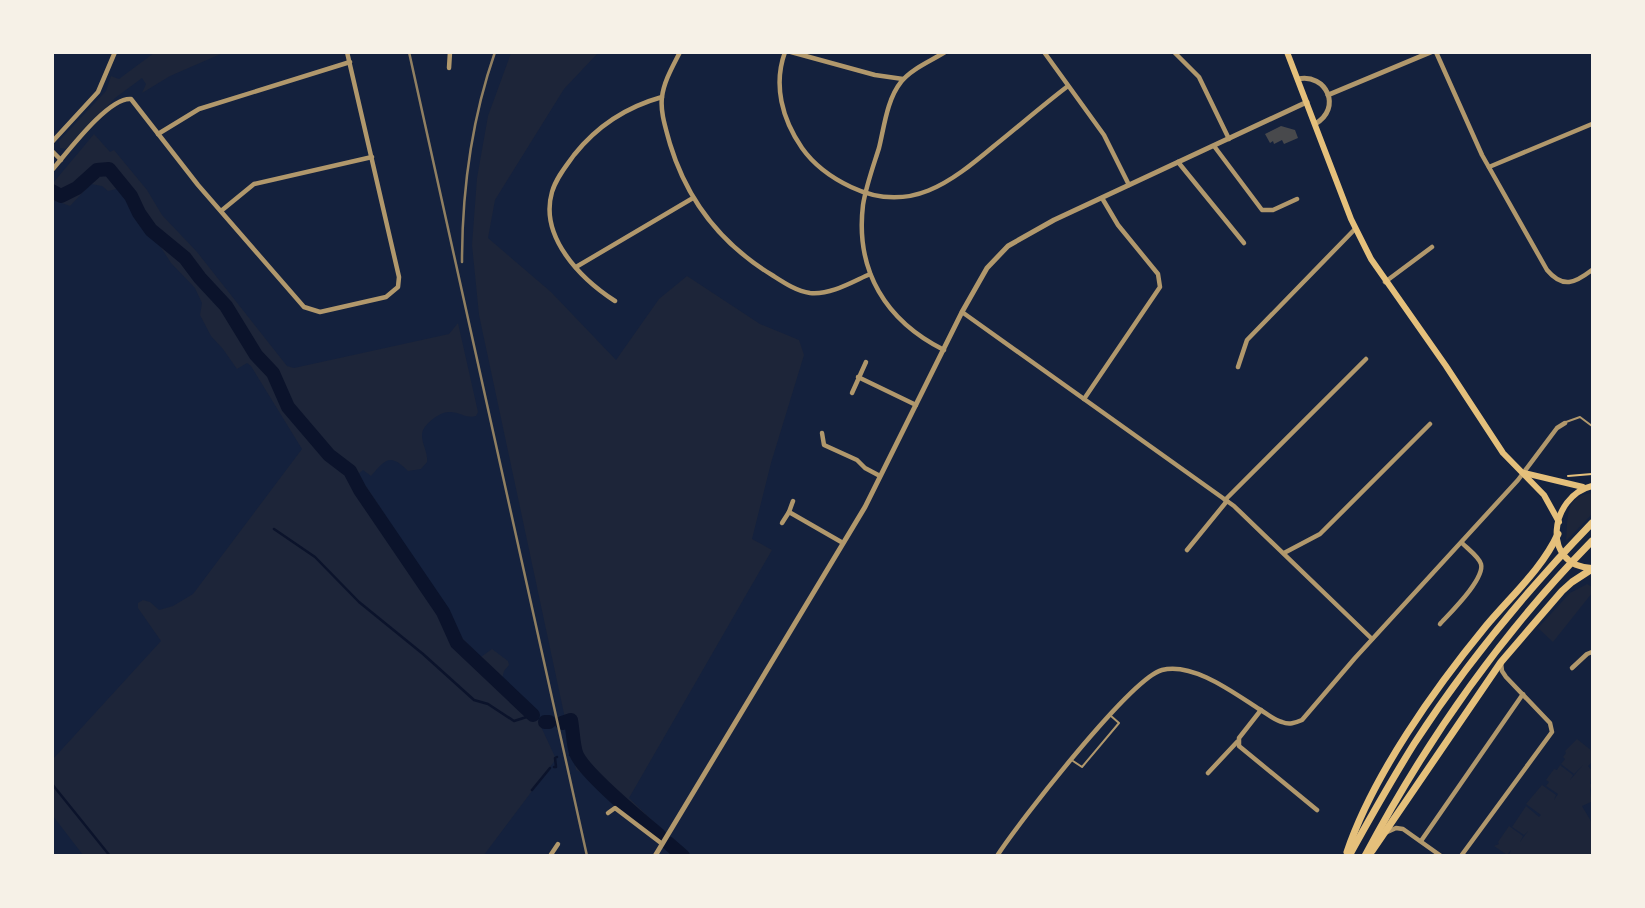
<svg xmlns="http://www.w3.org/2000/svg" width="1645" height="908" font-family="Cabin,sans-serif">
<rect width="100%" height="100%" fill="#14213d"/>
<g fill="#1d2539">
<polygon points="154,53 223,53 170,76 142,93 146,84 142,78 115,98 66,149 60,148 59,141 106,91 111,76 119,79"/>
<path d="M 511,53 L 598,53 L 564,89 L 495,200 L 488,238 L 551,292 L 616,360 L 659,299 L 687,276 L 760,324 L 799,340 L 804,355 L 771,463 L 752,539 L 772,550 L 629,798 L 654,822 L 650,831 C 622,817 605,783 576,770 L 479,315 L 472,245 L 477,178 L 488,116 Z"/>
<path d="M 94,134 L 110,152 L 114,150 L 147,190 L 162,215 L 197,252 L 287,366 L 294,368 L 449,334 L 458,323 L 478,412 L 476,416 C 466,419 460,412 450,412 C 440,411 422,425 422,435 C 422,445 428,452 427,462 L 421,469 L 408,471 C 390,453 386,459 371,476 L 363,470 L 356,476 L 366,486 L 420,568 L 461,637 L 481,657 L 492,649 L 508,661 L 509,665 L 504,671 L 502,679 L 531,705 L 556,759 L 484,855 L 83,855 L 53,816 L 53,759 L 161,641 L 138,608 L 138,603 L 143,600 L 150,602 L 159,610 L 173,606 L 193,594 L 302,449 L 251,366 L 247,363 L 237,369 L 223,349 L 211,336 L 200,315 L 202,303 L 195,288 L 171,263 L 150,231 L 145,232 L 133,215 L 135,208 L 121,188 L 108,191 L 102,186 L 91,184 L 70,206 L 53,200 L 53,183 Z"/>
<path d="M 1592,493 L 1592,514 L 1566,541 C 1568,518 1564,496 1592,493 Z"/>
<polygon points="1587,584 1592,587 1592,593 1553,642 1538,628 1570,593"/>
<polygon points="1577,739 1592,751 1592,765 1591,763 1588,766 1592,771 1590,784 1592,784 1590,790 1592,804 1591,802 1582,806 1592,823 1592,855 1509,855 1511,850 1507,855 1494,846 1499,844 1498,842 1509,826 1523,836 1520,842 1528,831 1524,835 1512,827 1526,806 1539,817 1541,815 1526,804 1542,785 1556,795 1554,800 1558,794 1546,786 1549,782 1546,780 1554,769 1557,770 1560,765 1573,775 1570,780 1583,765 1574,774 1561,764 1565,759 1563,757 1566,753 1565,751"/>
</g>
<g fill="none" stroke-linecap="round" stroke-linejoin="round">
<g stroke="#0b132b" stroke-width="2.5">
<polyline points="274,529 315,557 359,602 423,654 474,700 488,704 514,721 533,715"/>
<polyline points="570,755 576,754"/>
<polyline points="554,767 556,767 555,758 557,757"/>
<polyline points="52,784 110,856"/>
<polyline points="532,790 550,768"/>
</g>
<g stroke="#0b132b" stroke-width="14">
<polyline points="52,191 61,196 77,188 97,170 109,169 131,196 139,213 151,230 185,258 200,278 226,306 256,355 273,373 288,407 329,455 350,471 360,490 443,612 457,643 533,715"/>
<polyline points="545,722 549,722"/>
<path d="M 562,723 L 571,720 C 573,731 573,743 576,753 C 582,771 642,821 659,835"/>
<polyline points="668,843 683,856"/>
</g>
</g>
<polygon fill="#48494c" points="1281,126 1295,130 1298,138 1284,144 1282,140 1274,144 1273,141 1270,143 1265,134"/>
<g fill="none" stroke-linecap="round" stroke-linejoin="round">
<polyline stroke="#e5c07b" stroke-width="2" points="1568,476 1592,474"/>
<g stroke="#b1986c" stroke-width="2">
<polyline points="1566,422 1580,417 1592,426"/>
<polyline points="1073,761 1082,767 1119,723 1111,716"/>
</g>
<g stroke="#b1986c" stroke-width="4.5">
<path d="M 680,52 C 673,66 664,81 662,97 C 660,112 666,129 670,144 C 687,200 721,244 772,275 C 783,282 796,291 810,293 C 831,295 852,282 870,274"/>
<path d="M 785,52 C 773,85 782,119 802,148 C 814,165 832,178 851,187 C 910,215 951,182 994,146 C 1019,126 1043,105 1068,86"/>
<polyline points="791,52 875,75 903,79"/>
<polyline points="1044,52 1104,135 1129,185"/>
<polyline points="1174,52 1199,77 1229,139"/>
<path d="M 1436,52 L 1482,155 L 1547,270 C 1563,289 1575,283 1592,270"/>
<polyline points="449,68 450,52"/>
<polyline points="158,134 199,109 350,62"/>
<polyline points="52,142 98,92 115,52"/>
<polyline points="1214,146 1262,210 1273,210 1297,199"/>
<polyline points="52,151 61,160"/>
<polyline points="1178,162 1244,243"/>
<polyline points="1489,167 1592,124"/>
<path d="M 52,170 C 67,153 108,97 131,99 L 198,185 L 304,307 L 320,312 L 386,297 L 398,287 L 399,277 L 347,52"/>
<polyline points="221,211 254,184 372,157"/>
<polyline points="576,267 693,198"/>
<polyline points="1385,282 1432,247"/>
<path d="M 615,301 C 581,279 539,237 552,192 C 556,178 566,166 574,155 C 597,126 626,107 662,97"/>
<polyline points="962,312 1234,506 1372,639"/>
<path d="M 944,350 C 886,321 855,271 863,205 C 866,186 873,167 879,148 C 884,128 887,99 901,82 C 911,69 931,61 945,52"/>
<polyline points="1238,367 1247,340 1355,229"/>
<polyline points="858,377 916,405"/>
<polyline points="852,393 866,362"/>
<polyline points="1084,399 1160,287 1158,274 1118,225 1102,198"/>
<polyline points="822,433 824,445 857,460 865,468 880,476"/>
<polyline points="1225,500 1366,359"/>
<polyline points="789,512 793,501"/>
<polyline points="782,523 789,512 843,543"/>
<polyline points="1187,550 1227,501"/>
<polyline points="1284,553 1320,534 1430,424"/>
<path d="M 1440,624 C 1450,613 1485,579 1481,564 C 1479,557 1468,549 1462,543"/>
<polyline points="1572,668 1587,654 1592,652"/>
<polyline points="1261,710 1239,738 1239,746 1317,810"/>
<polyline points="1208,773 1237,742"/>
<polyline points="608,813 615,808 661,843"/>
<polyline points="1385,833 1396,828 1403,829 1441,856"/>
<polyline points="1421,841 1523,694"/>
<polyline points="550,856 558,844"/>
<path d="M 997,856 C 1019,822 1131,678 1162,670 C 1193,662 1234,693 1259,709 C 1266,713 1274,720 1282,722 C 1289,725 1295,723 1302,720 L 1355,658 L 1518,480 L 1557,428 L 1565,423"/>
<polyline points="1461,856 1552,732 1550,723 1506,677 1502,671 1501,663"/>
</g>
<g stroke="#b1986c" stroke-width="5">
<path d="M 1298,79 C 1326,73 1343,108 1315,124"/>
<polyline points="1328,95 1431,52"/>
<polyline points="655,856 865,507 962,312 987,268 1008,246 1054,220 1307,102"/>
</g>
<g stroke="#e5c07b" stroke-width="6">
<polyline points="1287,52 1351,219 1371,259 1446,366 1503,453 1544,495 1559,522"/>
<polyline points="1524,473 1583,487"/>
<path d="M 1592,486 C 1550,496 1540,566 1592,568"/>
</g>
<g stroke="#e5c07b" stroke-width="7">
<polyline points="1372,851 1501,662 1562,591 1572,582 1592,569"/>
<path d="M 1347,852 C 1373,775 1435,688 1486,626 C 1511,596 1542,569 1558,534"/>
<path d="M 1349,856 C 1370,818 1391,781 1414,744 C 1465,665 1526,591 1592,523"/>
<path d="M 1365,856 C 1426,741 1501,634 1592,541"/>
</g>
<g stroke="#918062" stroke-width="2.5">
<polyline points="409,52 587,856"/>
<path d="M 462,262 C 462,190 471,121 495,52"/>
</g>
</g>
<rect width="1645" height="908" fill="none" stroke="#f6f1e7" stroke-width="108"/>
</svg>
